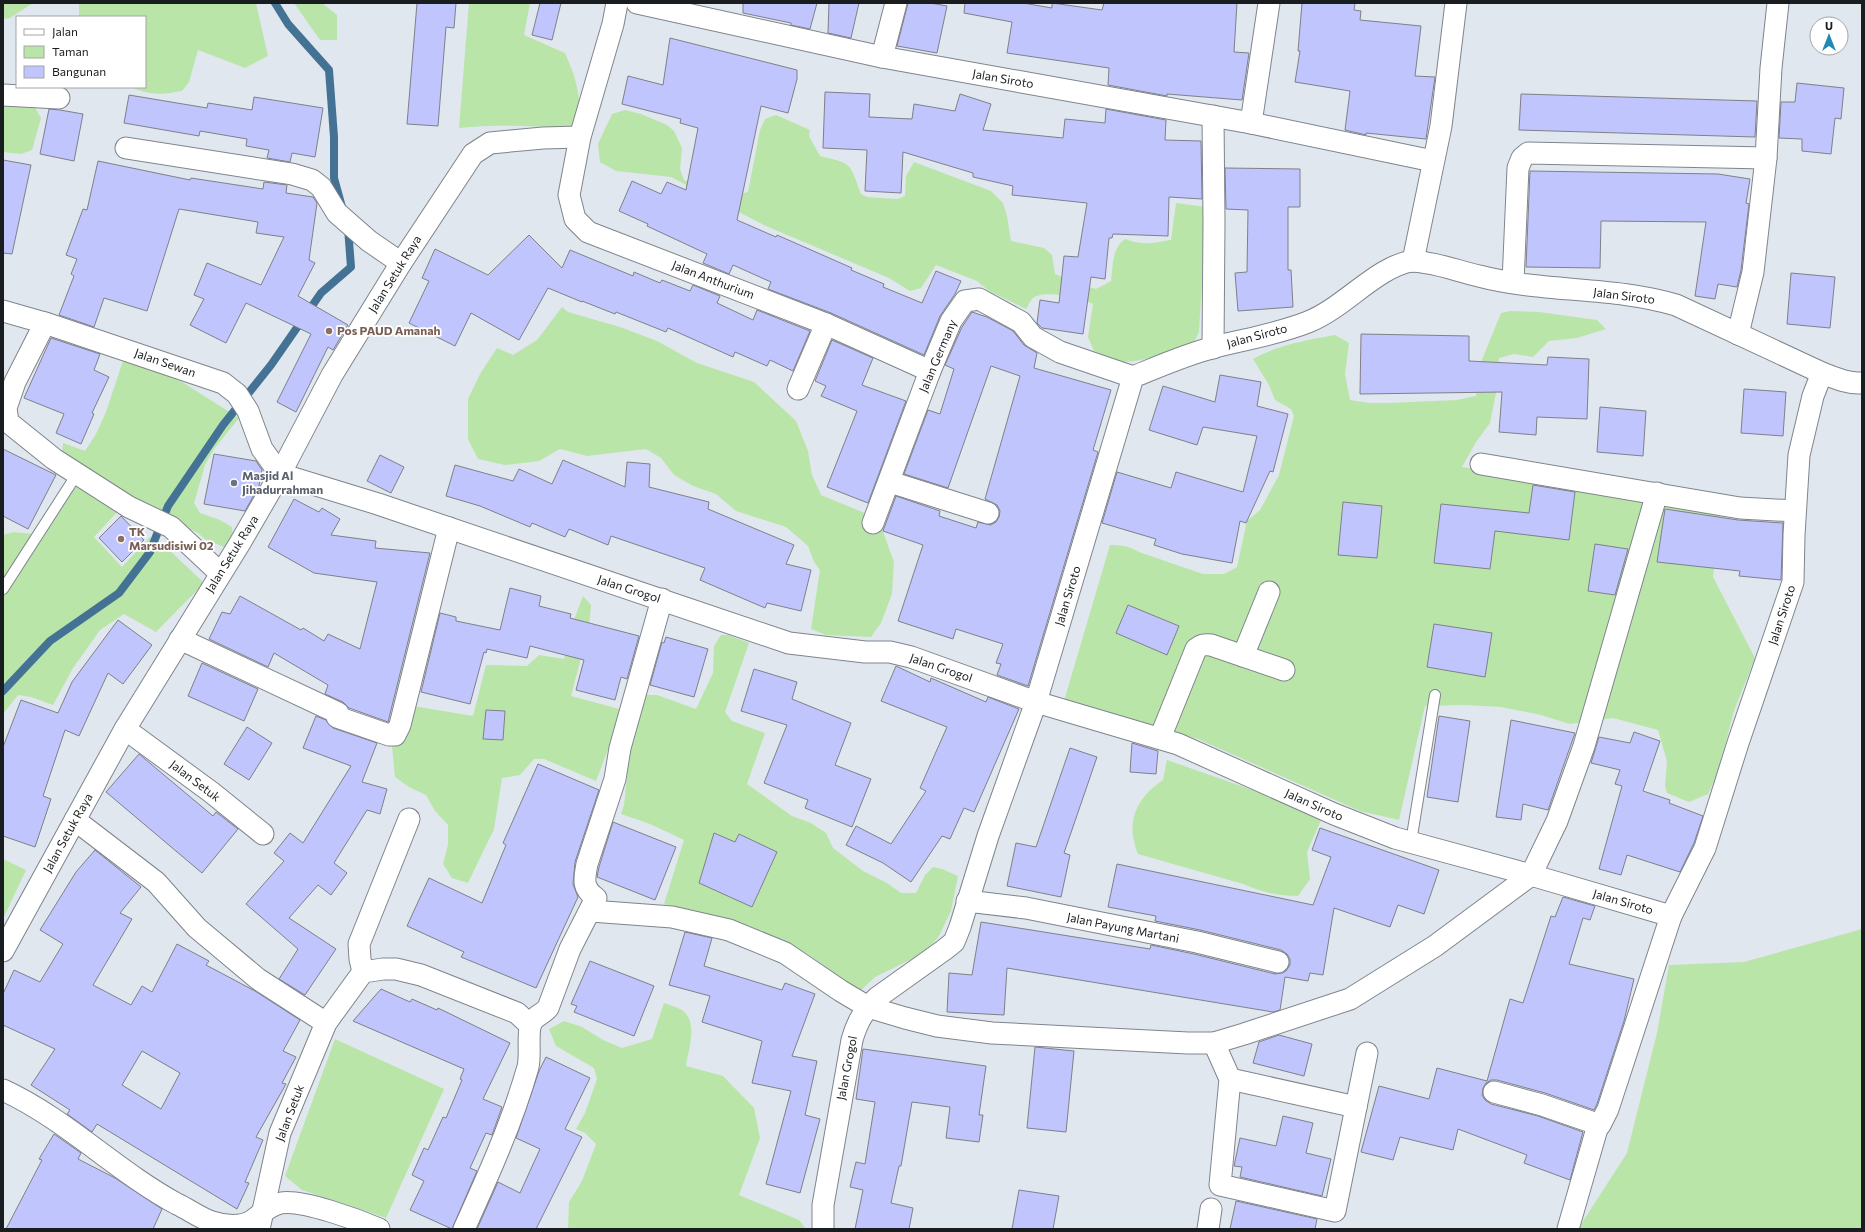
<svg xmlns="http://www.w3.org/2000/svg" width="1865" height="1232" font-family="Commissioner,sans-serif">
<rect width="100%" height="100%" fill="#e0e7ee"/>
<g fill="#bae5a9">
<polygon points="3,3 33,3 10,18 3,19"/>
<path d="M 79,3 L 256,3 L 268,56 L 245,68 L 198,50 L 189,82 L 182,91 C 161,95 150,95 130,87 L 145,87 L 145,17 L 79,17 Z"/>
<polygon points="294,3 322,3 337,15 337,40 320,40"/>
<path d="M 469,3 L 530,3 L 524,35 L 565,53 C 575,76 579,88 580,114 L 570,128 C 532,126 496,124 459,128 Z"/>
<polygon points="3,95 30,99 41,118 32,150 21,154 3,152"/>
<path d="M 625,110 L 641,114 L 667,125 L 674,131 L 682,148 L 680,169 L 684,180 L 708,191 L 737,195 L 748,192 L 760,130 L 765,119 L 776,115 L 810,130 L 809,136 L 820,156 C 853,164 849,162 861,194 L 867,197 L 897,199 L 905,196 L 906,176 L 914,162 L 991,191 L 1003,203 L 1007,216 L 1011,241 L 1044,248 L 1052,255 L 1055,274 L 1079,284 L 1096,289 L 1111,281 C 1113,266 1112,248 1125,239 C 1143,246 1153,243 1171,240 L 1176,203 L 1206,207 L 1199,332 L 1193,345 C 1175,351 1135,365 1117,361 C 1110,360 1102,354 1094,351 L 1088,337 L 1093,304 C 1081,298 1044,289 1033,298 C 1030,301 1028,306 1026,309 L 989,291 L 977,281 L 936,265 L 921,288 L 910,291 L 889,278 L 766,226 L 671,177 L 616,171 L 600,162 L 598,144 L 612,114 Z"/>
<polygon points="562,307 568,312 620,327 657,341 697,363 754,382 796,421 808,451 812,475 821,495 867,514 882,529 894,562 892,594 881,623 871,637 826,635 811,629 820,570 814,562 808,546 786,527 736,511 716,494 693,486 674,475 661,458 646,449 587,456 560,449 539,461 505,465 478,459 468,439 468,399 480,374 497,348 513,355 537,340"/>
<path d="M 1511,311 L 1539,312 L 1597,320 L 1606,329 L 1577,338 L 1549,341 L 1533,357 L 1514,354 L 1499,358 L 1496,393 L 1490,423 L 1476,442 L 1462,467 L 1522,476 L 1721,510 L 1713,577 L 1755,658 L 1734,711 L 1717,775 L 1708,794 L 1689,802 L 1667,793 L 1665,786 L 1667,761 L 1658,730 L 1613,718 L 1570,724 L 1541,715 L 1501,707 L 1463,705 L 1425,706 L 1399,820 L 1360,811 L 1198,739 L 1064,701 L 1110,545 C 1121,545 1129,546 1139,552 L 1203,574 L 1224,574 L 1237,567 L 1247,521 L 1260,510 L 1279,475 L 1294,416 L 1291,409 L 1275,400 L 1269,385 L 1253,359 C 1278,345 1307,340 1335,335 L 1349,343 L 1345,374 L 1350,400 L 1369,403 L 1389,403 L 1457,400 L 1476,396 L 1479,367 L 1501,313 Z"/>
<polygon points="123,361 143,365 182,382 239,418 214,449 205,465 194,503 200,513 220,520 232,527 233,537 224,547 205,539 198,533 186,527 170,527 62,455 63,443 85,451 96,434 106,412"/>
<polygon points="81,486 118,511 94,537 122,567 150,537 166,547 204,583 156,632 124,614 100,630 73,668 53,705 31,697 18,695 3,714 3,535 13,532 33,534 69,489"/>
<polygon points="583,596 591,605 589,627 571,696 623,710 596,781 544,759 534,759 520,775 502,778 494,829 468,883 452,878 443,864 448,844 448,825 435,811 426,795 409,787 395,777 392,746 401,730 407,705 473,716 486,665 527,666 539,655 564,659 572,625"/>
<polygon points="721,635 729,635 749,643 725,712 732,721 765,733 747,784 792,816 811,823 826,833 833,848 863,871 887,883 901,893 916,893 925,875 933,867 942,869 958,876 951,911 939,936 926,952 875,977 858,993 851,990 834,973 808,954 778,939 664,904 684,840 650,824 621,814 624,805 633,721 642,695 657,695 696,709 713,673 714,646"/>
<path d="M 1167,760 L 1258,792 L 1321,820 L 1307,852 L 1310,879 L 1298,896 C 1278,896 1261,892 1243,884 L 1138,854 C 1125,823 1136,798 1163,780 Z"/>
<polygon points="3,859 26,870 3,919"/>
<polygon points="1862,929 1862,1229 1578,1229 1627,1153 1657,1033 1669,965 1744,962"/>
<path d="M 664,1003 C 669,1005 677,1007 682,1010 C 699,1022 688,1050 686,1066 L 723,1076 L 754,1108 L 760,1138 L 739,1195 L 799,1220 L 806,1229 L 568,1229 L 569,1202 L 582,1181 L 596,1144 L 585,1133 L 576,1129 L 585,1113 L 597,1079 L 594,1068 L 556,1046 L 549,1029 L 564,1021 L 582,1027 L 603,1040 L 622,1048 L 652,1039 Z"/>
<polygon points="335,1039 444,1089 386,1218 302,1190 285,1176"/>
</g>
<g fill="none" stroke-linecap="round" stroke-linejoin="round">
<g stroke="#437295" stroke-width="8">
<polyline points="275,3 288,24 329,70 334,137 334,178 342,207"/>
<polyline points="3,691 50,641 119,593 150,552 168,506 223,425 271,365 321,293 351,267 348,228"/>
</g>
</g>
<g fill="#c0c5fe" stroke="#7f8088" fill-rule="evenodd">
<polygon points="417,3 456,3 454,28 446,27 438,126 407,124"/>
<polygon points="540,3 561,3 552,40 532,35"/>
<polygon points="743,3 817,3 810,29 791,25 791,23 743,13"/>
<polygon points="829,3 859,3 851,38 828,33"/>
<polygon points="908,3 930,3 947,6 937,53 897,46"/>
<polygon points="965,3 1023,3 1052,8 1052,3 1102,10 1104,3 1237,3 1234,52 1249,53 1242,100 1167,94 1167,96 1108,85 1109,68 1007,53 1012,22 964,13"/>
<polygon points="1302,3 1355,3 1354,10 1361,11 1360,20 1421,26 1415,76 1435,77 1426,139 1366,133 1366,135 1345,130 1350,91 1295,82 1300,51 1298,51"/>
<polygon points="670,38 797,70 797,79 788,113 761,106 737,220 776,237 777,235 852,268 851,270 884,284 883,287 922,303 936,271 961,281 955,294 940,316 924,355 831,313 768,289 771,282 733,265 729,274 703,263 707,254 647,226 648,224 619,211 632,181 661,194 667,182 686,190 698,128 680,123 681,119 622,104 628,76 663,85"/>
<polygon points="1797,83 1844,88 1841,119 1835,118 1831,154 1802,151 1802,139 1779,138 1781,102 1795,102"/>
<polygon points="825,92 870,94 869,117 912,119 914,104 955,111 960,94 991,104 983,130 1063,138 1065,119 1105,123 1106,109 1166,120 1165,140 1201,141 1202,199 1169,197 1168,236 1113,234 1112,238 1109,238 1105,279 1091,277 1083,334 1042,328 1037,323 1040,300 1059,303 1064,256 1078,257 1087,203 1012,195 1013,186 973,177 973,173 903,152 901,193 865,191 867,150 823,148"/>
<polygon points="1521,94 1757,101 1755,137 1519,130"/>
<polygon points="129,95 207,108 208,103 252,110 254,97 323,108 315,157 292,153 290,162 267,158 269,150 246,146 247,139 200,131 199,136 124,123"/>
<polygon points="49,109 60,110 83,114 74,161 40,154"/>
<polygon points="3,160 31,165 12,254 3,253"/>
<polygon points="98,161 190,180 191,178 263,189 264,182 287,185 286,193 313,197 317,203 309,260 315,263 298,296 348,325 333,350 328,347 296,412 277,402 311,334 246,303 226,343 190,325 204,299 194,295 207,263 261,285 284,237 256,233 258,222 179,209 147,311 104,298 94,327 59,315 74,276 71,274 77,259 66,255 83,209 87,210"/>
<polygon points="1225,168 1300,169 1300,207 1288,207 1288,270 1291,270 1293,307 1238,311 1235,273 1247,272 1248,210 1226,209"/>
<polygon points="1530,171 1718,174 1750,179 1746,203 1749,204 1741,270 1737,287 1718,284 1715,299 1695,296 1706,222 1601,221 1600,268 1526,267"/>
<polygon points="529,235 562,268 570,250 633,276 634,272 660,283 662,280 690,291 693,285 720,296 717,303 753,320 757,310 810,331 793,371 770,360 767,366 735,352 733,357 668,328 666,332 616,312 615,314 582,301 582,302 548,288 519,340 471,313 455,346 409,323 429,281 422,278 435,249 488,275"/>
<polygon points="1791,273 1835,277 1830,328 1787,324"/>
<polygon points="972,312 987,317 1013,331 1024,345 1037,353 1034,368 1111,390 1093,450 1098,452 1028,686 997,675 1001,664 996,663 1003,644 956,629 953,639 898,621 923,545 883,531 896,496 940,511 939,516 976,528 978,522 991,525 996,522 999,517 1000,511 997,505 985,499 1020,376 991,366 948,488 904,474 928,410 940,414 954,369 945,365 962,327"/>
<polygon points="1361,334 1469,336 1469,361 1547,365 1548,357 1589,359 1587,419 1537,417 1536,435 1499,432 1502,392 1360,394"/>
<polygon points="51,338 100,354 94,370 109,377 92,413 94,414 81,444 56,433 64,414 24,398"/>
<polygon points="832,340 873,358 862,385 906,401 868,503 827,487 857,411 821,396 826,386 815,381"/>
<polygon points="1220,375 1261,382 1257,406 1288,414 1273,472 1270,471 1246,523 1240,521 1232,563 1182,554 1154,545 1156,539 1102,523 1117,472 1171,488 1176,472 1243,492 1257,436 1203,427 1197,445 1149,430 1163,386 1215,402"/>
<polygon points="1744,389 1786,392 1783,436 1741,433"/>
<polygon points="1600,407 1646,411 1643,456 1597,452"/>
<polygon points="3,449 56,475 28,529 3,516"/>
<polygon points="214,454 256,461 262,470 259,486 245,511 204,504"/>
<polygon points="380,455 404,467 391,493 367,481"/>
<polygon points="563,460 625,487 627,462 650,464 649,487 709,502 708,509 794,545 786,564 811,570 801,611 767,603 765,608 700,580 705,568 611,536 608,545 569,529 565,537 532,523 530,527 480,506 446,496 455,465 513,481 519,469 552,484"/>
<polygon points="1533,485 1575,492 1569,540 1495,531 1490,569 1434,563 1441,504 1529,513"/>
<polygon points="294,499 319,512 322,508 340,519 331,535 376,541 375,548 430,553 388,722 349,708 343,702 325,694 328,685 274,653 268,667 209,639 222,612 230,614 240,596 301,630 303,628 324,641 328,634 360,649 377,582 314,573 268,547"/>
<polygon points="1343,502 1382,506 1377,558 1338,555"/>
<polygon points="1665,509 1738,520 1783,523 1781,580 1739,576 1740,571 1657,562"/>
<polygon points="121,516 144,540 122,562 99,538"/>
<polygon points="1595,544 1628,549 1615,595 1588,591"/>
<polygon points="510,588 541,596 539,606 571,614 570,618 639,636 627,679 621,677 615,700 576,690 584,660 530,646 527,658 487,649 486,653 484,652 470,704 421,692 440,613 456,617 456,621 500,630"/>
<polygon points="1128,605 1179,626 1167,655 1116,633"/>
<polygon points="118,620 152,645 123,684 108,673 79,736 65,730 43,796 51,799 35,847 3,836 3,747 21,700 58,713 72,682"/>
<polygon points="1434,624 1492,633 1485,677 1427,667"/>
<polygon points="666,637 708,649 694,697 650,685 662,642 664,643"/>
<polygon points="202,663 258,689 244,721 188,696"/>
<polygon points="896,666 930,682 931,678 986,702 988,697 1019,709 974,812 964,808 950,839 942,836 911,882 883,863 846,845 856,826 891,844 926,791 920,788 947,727 881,701"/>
<polygon points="754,669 797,682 792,699 851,723 835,765 871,779 852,827 805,808 808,800 764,783 787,725 741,711"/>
<polygon points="486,710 505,711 503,740 483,739"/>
<polygon points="316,716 326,720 333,728 377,743 362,782 387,789 380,814 367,810 334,863 347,873 331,895 318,885 289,918 336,949 305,995 279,979 298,949 246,904 284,861 274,853 290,833 303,843 351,766 303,748"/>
<polygon points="1439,716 1470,721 1458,802 1427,797"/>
<polygon points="1511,720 1575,733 1548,810 1523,804 1521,820 1496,817"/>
<polygon points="247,727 272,743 249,780 224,764"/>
<polygon points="1634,732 1660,741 1643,791 1670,800 1669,803 1703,816 1694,843 1680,872 1627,855 1621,875 1599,869 1622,786 1615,784 1620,770 1591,763 1599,737 1630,743"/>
<polygon points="1132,743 1158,751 1156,774 1130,772"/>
<polygon points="1070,748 1097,757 1064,853 1070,855 1061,897 1007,886 1016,843 1036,847"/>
<polygon points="139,754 213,816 216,812 238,829 202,873 106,792"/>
<polygon points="538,764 599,790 575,862 573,884 578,897 536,988 461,957 464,952 407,926 429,878 482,903 506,845 503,843"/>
<polygon points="613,822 676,847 655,900 597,877 599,867"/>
<polygon points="1320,828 1439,870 1424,914 1398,905 1390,927 1334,908 1323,975 1310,973 1308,981 1285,977 1280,1010 1273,1012 1007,968 1004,1015 947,1012 949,973 972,975 981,922 1150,949 1151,945 1194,954 1275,974 1282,973 1286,971 1290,965 1290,959 1287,954 1281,950 1200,930 1155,921 1156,916 1108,907 1117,864 1313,905 1331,857 1312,850"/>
<polygon points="714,833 735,842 739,834 777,852 752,907 699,883"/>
<path d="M 95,850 L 141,887 L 120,913 L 132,919 L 93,985 L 131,1005 L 142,986 L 152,992 L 177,944 L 209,961 L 206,965 L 255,991 L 300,1020 L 283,1051 L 296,1057 L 282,1083 L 286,1084 L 256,1137 L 263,1140 L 245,1182 L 249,1183 L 237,1209 L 97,1124 L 92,1132 L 67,1114 L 70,1110 L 31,1085 L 55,1049 L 3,1025 L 3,994 L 14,970 L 40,982 L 63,944 L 40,930 L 76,872 ZM 142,1051 L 180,1073 L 161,1109 L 122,1085 Z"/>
<polygon points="1563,897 1595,906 1590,920 1583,918 1569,964 1634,979 1624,1021 1597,1104 1594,1110 1545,1093 1497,1080 1491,1080 1486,1083 1483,1088 1482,1095 1485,1100 1491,1104 1538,1116 1583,1132 1570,1180 1524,1163 1527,1155 1458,1129 1453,1150 1400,1137 1393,1160 1361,1152 1379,1086 1429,1099 1437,1068 1487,1081 1510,999 1523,1003 1551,916 1555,917"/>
<polygon points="685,932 712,938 704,966 782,990 785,983 815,994 792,1056 817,1061 805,1115 820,1119 800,1193 766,1184 791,1091 752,1083 762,1041 702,1022 710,996 669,985"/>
<polygon points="590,961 654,986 634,1036 574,1012 577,1006 571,1004"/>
<polygon points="381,989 410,1002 412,999 437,1010 438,1008 510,1043 483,1099 502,1107 492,1135 486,1133 470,1168 477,1171 452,1229 410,1210 424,1181 412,1175 424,1148 428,1150 443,1117 446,1118 462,1080 460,1079 464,1069 353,1021"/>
<polygon points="1279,1035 1312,1044 1304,1076 1253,1063 1259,1042"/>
<polygon points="1035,1047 1074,1051 1066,1132 1027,1128"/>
<polygon points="863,1049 986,1066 979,1115 983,1115 979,1142 946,1138 950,1107 912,1102 901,1166 899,1166 891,1203 913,1208 909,1229 855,1229 863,1190 850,1187 856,1162 865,1164 875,1102 856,1099"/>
<polygon points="546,1057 590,1078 565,1129 582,1137 536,1229 477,1229 498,1182 520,1193 540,1149 516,1138 539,1071"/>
<polygon points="1283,1116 1313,1123 1306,1153 1331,1159 1322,1196 1240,1177 1242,1167 1234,1166 1240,1138 1276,1146"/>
<polygon points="54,1134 81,1153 78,1159 115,1178 162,1209 153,1229 6,1229 42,1160 39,1159"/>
<polygon points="1019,1190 1059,1196 1053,1229 1012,1229"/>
<polygon points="1236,1201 1317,1219 1315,1229 1230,1229"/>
</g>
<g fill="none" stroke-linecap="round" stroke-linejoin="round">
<defs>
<g id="lane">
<polyline points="3,589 77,474"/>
<polyline points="1411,842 1435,695"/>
</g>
<g id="street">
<polyline points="617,3 613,24 580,137 569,195 575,219 588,232 826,324 930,371"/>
<polyline points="637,3 882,57 1251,123 1269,3"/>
<polyline points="882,57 896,3"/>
<polyline points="3,95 59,98"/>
<polyline points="1213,116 1214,223 1213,348"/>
<polyline points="1251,123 1433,161"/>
<polyline points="126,148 292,174 312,180 321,187 337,213 369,241 401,263"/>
<polyline points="1413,261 1441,126 1456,3"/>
<polyline points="1513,282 1518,168 1522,158 1528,153 1766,158"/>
<polyline points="3,311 45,323 223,383 237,394 248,411 262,449 280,474 378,504 789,643 865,652 890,652 911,657 1036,702 1178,744 1334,814 1395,838 1531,875 1671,916 1705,848 1738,743 1793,582 1794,535 1799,455 1813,396 1822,373"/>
<polyline points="45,323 15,382 6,408 8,422 54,459 129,507 171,527 220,573"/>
<polyline points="1738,334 1753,272 1766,158 1771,68 1778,3"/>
<polyline points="798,389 826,324"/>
<polyline points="1481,464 1740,508 1795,511"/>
<polyline points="890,482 988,513"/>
<polyline points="873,523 930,371 951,321 965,301 979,299 1021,322 1033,337 1060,352 1133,377"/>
<polyline points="180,639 338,713 337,717 389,735 395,735 400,725 449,528"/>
<polyline points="1243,656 1269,592"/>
<polyline points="125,729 211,792 263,834"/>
<path d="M 1160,738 L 1196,649 C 1201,645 1204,644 1211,645 L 1284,670"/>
<polyline points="75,820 156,882 197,928 258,979 326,1023"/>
<polyline points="967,901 1026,908 1197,942 1278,962"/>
<polyline points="591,911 672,917 729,930 785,953 841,991 868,1007 905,1018 937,1026 992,1033 1188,1043 1214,1043 1244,1034 1350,999 1435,946 1531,875 1557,821 1584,746 1657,493"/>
<polyline points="3,951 125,729 240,543 280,474 332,375 401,263 473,154 490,143 543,138 580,137"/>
<polyline points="363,972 360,959 359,944 409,819"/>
<polyline points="1214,1043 1230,1079 1220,1185 1335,1211 1367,1053"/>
<polyline points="1230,1079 1356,1107"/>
<path d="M 3,1090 C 66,1119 116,1171 177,1204 C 188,1209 200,1218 212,1222 C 224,1226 242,1228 253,1220 C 262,1214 269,1205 281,1203 C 302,1199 358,1220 379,1229"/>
<polyline points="1494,1092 1542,1105 1600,1125 1608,1109 1671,916"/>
<polyline points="259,1229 280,1133 326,1023 363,972 383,969 396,969 421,975 517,1013 530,1025"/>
<path d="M 464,1229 C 488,1176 512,1123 528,1067 C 531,1054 527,1033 531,1024 C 533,1017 543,1014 548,1008 L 570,949 L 596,898 C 582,888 584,880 587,864 L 615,779 L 620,748 L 662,599"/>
<path d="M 823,1229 L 823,1205 L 852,1040 C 857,1022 864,1010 878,997 L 944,950 L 954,942 L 960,927 L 988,836 L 1036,702 L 1133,377 C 1160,366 1187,354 1215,347 C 1246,339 1278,334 1308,322 C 1344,308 1376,267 1412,261 C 1416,261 1422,262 1427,263 C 1446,266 1461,272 1479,276 C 1544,293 1613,286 1676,305 L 1822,373 C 1835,378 1848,384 1862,383"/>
<polyline points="1208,1229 1211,1209"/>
<polyline points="1568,1229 1598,1125"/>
</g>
</defs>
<use href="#lane" stroke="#7f858c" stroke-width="12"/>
<use href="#street" stroke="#7f858c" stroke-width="23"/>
<use href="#lane" stroke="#fff" stroke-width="10"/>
<use href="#street" stroke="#fff" stroke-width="21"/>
</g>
<g fill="#8d6e63" stroke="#fff" stroke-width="1.5">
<circle cx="329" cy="331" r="4"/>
<circle cx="121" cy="539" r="4"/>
</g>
<circle fill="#6b7280" stroke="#fff" stroke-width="1.5" cx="234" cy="483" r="4"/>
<g text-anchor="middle" stroke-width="3.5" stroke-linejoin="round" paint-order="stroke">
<g font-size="12" fill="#1a1d1f" stroke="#fff">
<text transform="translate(1003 79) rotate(10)" y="4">Jalan Siroto</text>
<text transform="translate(395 274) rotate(-58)" y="4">Jalan Setuk Raya</text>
<text transform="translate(713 280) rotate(21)" y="4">Jalan Anthurium</text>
<text transform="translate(1624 296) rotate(7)" y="4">Jalan Siroto</text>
<text transform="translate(1257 336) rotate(-15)" y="4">Jalan Siroto</text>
<text transform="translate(938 356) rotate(-67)" y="4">Jalan Germany</text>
<text transform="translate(165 363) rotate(19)" y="4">Jalan Sewan</text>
<text transform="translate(232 554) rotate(-58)" y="4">Jalan Setuk Raya</text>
<text transform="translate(629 589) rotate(18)" y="4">Jalan Grogol</text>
<text transform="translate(1068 596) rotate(-73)" y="4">Jalan Siroto</text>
<text transform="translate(1782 615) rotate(-72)" y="4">Jalan Siroto</text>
<text transform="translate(941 668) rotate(19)" y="4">Jalan Grogol</text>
<text transform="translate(195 781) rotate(37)" y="4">Jalan Setuk</text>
<text transform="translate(1314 805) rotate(24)" y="4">Jalan Siroto</text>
<text transform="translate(68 833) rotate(-61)" y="4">Jalan Setuk Raya</text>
<text transform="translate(1623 902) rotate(16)" y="4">Jalan Siroto</text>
<text transform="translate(1123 928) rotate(11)" y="4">Jalan Payung Martani</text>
<text transform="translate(847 1068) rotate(-79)" y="4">Jalan Grogol</text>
<text transform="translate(290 1113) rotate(-69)" y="4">Jalan Setuk</text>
</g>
<g font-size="12" font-weight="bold" fill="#785e54" stroke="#fff" text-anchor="start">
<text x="337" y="335">Pos PAUD Amanah</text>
<text x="129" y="536">TK<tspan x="129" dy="14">Marsudisiwi 02</tspan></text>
</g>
<g font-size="12" font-weight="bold" fill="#5b616d" stroke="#fff" text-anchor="start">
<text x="242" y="480">Masjid Al<tspan x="242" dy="14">Jihadurrahman</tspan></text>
</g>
</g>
<rect width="1865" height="1232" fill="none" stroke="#1a1d1f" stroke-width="8"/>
<rect x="16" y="16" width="130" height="72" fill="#ffffff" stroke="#a3a5a5"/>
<rect x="24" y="29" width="20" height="6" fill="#ffffff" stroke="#a3a5a5"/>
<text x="52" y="36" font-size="12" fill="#1a1d1f">Jalan</text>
<rect x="24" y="46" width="20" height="12" fill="#bae5a9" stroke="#a3a5a5"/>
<text x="52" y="56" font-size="12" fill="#1a1d1f">Taman</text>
<rect x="24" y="66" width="20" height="12" fill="#c0c5fe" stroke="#a3a5a5"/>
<text x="52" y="76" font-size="12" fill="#1a1d1f">Bangunan</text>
<g transform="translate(1829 36)"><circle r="19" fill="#ffffff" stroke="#a3a5a5"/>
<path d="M0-3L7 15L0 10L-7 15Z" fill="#2289b2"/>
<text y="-6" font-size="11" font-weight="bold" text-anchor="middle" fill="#1a1d1f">U</text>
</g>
</svg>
